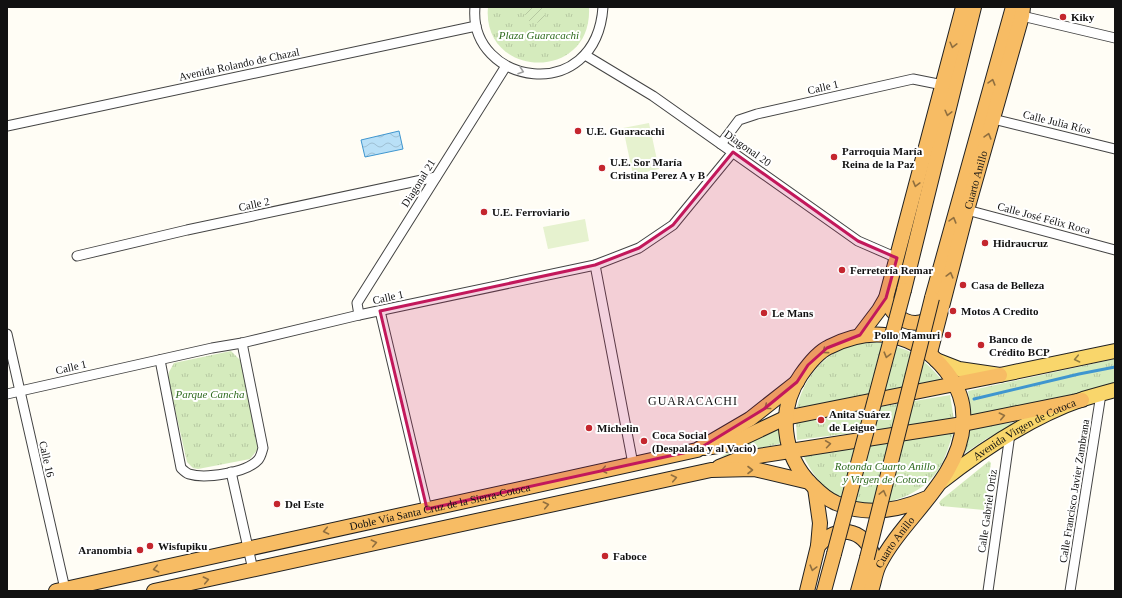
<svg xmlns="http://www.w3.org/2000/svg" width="1122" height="598" font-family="Georgia,serif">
<defs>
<pattern id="grass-tufts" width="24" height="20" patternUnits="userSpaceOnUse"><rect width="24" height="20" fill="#d5ebbd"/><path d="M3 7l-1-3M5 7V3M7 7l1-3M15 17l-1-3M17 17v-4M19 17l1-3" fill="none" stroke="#b6c8a1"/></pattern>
<pattern id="garden-furrows" width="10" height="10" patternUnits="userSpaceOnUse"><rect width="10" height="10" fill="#d5ebbd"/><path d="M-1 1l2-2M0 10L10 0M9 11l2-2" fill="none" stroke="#b6c8a1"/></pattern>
<pattern id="water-waves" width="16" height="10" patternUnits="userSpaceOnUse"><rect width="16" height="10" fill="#b9e0f7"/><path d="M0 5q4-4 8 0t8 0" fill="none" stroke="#9ebfd3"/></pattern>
</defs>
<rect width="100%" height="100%" fill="#fffdf5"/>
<g fill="url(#grass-tufts)">
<path d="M 488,7 L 589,7 C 593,83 481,79 488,7 Z"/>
<path d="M 876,342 C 912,349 919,354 943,381 L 797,408 C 803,380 823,353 852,346 C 860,343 868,343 876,342 Z"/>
<polygon points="231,351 241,361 258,449 250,459 198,469 193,468 187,462 168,378 169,372 174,363"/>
<polygon points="1115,359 1115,385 971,416 968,391"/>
<polygon points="950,395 954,420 797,440 796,421"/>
<polygon points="1018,422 986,439 965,453 970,428"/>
<polygon points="780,426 783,443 720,457"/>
<path d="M 953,433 C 948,449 943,467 930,480 C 908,502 868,511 839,496 C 821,488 810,470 802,453 Z"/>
<polygon points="989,461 991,463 984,510 941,506 939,503 941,500"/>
</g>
<polygon fill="url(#garden-furrows)" points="526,7 544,7 545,17 537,23 530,22 525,16"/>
<g fill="#e6f2cf">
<polygon points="649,123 659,169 633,175 623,128"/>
<polygon points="585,219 589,241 548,249 543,227"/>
</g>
<polygon fill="url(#water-waves)" stroke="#3f96cf" points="399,131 403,149 365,157 361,140"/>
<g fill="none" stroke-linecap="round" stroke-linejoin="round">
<polyline stroke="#3f96cf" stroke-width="3" points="974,399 1079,374 1115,367"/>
<defs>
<g id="minor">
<path d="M 475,7 C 468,85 596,107 603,7"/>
<polyline points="1022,16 1115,38"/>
<polyline points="585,55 653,96 858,241 897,258"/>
<polyline points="993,119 1115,149"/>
<polyline points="7,126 476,26"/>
<polyline points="721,144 739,120 757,114 913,79 943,85"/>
<polyline points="967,210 1115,250"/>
<polyline points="77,256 187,230 436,177"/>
<polyline points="595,265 633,464"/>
<polyline points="380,311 427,509"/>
<polyline points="359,315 357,303 506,66"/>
<polyline points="7,334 65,589"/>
<path d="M 160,360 L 181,468 C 183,470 186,473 189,474 C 205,479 246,473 258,460 C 261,457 262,451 263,448 L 242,343"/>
<polyline points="7,394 212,348 242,343 359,315 595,265 639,248 673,225 733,152"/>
<polyline points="231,472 253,570"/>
<polyline points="988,591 1010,434"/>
<polyline points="1070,591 1101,394"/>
</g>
<g id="primary">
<polyline points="936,360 959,369 1000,375 1115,351"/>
<path id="s1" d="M 941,482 C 983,449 1031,417 1083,399 C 1093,396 1104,393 1115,390"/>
</g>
<g id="trunk">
<polyline points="904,290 974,7"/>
<path d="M 886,298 C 892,319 915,332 934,315"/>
<polyline points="932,298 1013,7"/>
<polyline points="860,335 879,310 886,298 963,7"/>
<path id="s2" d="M 930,353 L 967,210 L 1022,16 L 1023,7"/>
<polyline points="705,448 730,444 785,418 1000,375"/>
<polyline points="719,467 739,459 963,424 1082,400"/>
<path d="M 818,546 C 837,524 863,528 873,555"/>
<path id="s3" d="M 56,591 L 697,450 L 750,419 L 797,382"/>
<polyline points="154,591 711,470 754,469 809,482"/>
<polyline points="807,591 818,546 820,523 815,488"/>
<polyline points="824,591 834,554"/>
<polyline points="858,591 867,558"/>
<path id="s4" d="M 871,591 C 874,583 875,573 879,565 C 903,517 960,480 963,423 C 965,402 958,387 946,371 C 915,332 873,325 829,347 C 818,352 808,365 801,375 C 777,410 782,455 812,485 C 819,492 826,499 836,503 C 866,516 898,511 927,498"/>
</g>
</defs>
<use href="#minor" stroke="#444" stroke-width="11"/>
<use href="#primary" stroke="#222" stroke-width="16"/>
<use href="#trunk" stroke="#222" stroke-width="16"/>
<use href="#minor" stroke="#fff" stroke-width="9"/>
<use href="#primary" stroke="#f9d66b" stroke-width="14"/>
<use href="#trunk" stroke="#f7bc64" stroke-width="14"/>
<defs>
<g id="trunk-bridge">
<polyline points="834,554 904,290"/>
<polyline points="867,558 932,298"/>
</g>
</defs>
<use href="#trunk-bridge" stroke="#222" stroke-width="16" stroke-linecap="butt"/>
<use href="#trunk-bridge" stroke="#f7bc64" stroke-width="14"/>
</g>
<defs><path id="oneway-chevron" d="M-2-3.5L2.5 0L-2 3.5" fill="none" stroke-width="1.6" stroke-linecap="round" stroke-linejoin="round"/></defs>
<g stroke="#906f3f">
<use href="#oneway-chevron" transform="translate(953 45) rotate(104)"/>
<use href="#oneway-chevron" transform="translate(992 82) rotate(-74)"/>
<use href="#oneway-chevron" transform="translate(948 113) rotate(104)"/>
<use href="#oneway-chevron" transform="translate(988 136) rotate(-74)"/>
<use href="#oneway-chevron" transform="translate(916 184) rotate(105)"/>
<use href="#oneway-chevron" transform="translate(953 220) rotate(-74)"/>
<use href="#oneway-chevron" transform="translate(950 275) rotate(-75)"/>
<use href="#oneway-chevron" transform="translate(825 351) rotate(143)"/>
<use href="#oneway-chevron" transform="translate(887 355) rotate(105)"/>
<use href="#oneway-chevron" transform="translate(767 407) rotate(141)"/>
<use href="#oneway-chevron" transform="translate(1002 416) rotate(-12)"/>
<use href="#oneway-chevron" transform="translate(828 444) rotate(-8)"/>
<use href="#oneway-chevron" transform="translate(604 470) rotate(168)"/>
<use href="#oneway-chevron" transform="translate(750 470)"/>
<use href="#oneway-chevron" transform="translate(674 478) rotate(-12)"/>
<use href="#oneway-chevron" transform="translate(883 493) rotate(-76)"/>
<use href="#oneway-chevron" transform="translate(546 505) rotate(-12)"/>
<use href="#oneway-chevron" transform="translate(326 531) rotate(168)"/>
<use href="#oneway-chevron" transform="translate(374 543) rotate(-12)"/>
<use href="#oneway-chevron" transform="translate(813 568) rotate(105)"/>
<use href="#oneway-chevron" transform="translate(156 569) rotate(167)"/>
<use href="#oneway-chevron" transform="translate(206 580) rotate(-12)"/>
</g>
<use stroke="#a0a0a0" href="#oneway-chevron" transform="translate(521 71) rotate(19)"/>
<use stroke="#917d42" href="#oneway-chevron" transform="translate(1077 359) rotate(168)"/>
<path fill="#c2185b" fill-opacity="0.2" stroke="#c2185b" stroke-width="3" stroke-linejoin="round" d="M 733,152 L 858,241 L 897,258 L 886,298 L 860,335 L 827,348 L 808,365 L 797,382 L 764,409 L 697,450 L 427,509 L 380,311 L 595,265 L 639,248 L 673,225 Z"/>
<g fill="#c4262e" stroke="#fff" stroke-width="1.5">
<circle cx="1063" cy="17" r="4"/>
<circle cx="578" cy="131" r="4"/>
<circle cx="834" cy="157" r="4"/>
<circle cx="602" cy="168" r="4"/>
<circle cx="484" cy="212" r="4"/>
<circle cx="985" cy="243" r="4"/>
<circle cx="842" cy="270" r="4"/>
<circle cx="963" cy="285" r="4"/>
<circle cx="953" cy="311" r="4"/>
<circle cx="764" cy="313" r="4"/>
<circle cx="948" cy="335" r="4"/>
<circle cx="981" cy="345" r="4"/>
<circle cx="821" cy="420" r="4"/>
<circle cx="589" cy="428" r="4"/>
<circle cx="644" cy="441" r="4"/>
<circle cx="277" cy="504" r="4"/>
<circle cx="150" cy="546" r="4"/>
<circle cx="140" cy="550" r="4"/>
<circle cx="605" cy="556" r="4"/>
</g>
<g text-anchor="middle" stroke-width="4" stroke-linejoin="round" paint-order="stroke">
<g font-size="11" font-weight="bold" fill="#111" stroke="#fff" text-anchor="start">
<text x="1071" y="21">Kiky</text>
<text x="586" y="135">U.E. Guaracachi</text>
<text x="842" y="155">Parroquia María<tspan x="842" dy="13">Reina de la Paz</tspan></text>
<text x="610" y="166">U.E. Sor María<tspan x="610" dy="13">Cristina Perez A y B</tspan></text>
<text x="492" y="216">U.E. Ferroviario</text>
<text x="993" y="247">Hidraucruz</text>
<text x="850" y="274">Ferretería Remar</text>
<text x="971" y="289">Casa de Belleza</text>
<text x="961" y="315">Motos A Credito</text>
<text x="772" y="317">Le Mans</text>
<text x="940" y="339" text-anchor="end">Pollo Mamuri</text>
<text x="989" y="343">Banco de<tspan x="989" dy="13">Crédito BCP</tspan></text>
<text x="829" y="418">Anita Suárez<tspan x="829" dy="13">de Leigue</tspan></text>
<text x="597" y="432">Michelin</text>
<text x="652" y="439">Coca Social<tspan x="652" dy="13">(Despalada y al Vacio)</tspan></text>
<text x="285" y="508">Del Este</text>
<text x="158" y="550">Wisfupiku</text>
<text x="132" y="554" text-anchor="end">Aranombia</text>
<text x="613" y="560">Faboce</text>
</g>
<g font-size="11" font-style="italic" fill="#2f6b1f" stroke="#fff">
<text x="539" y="39">Plaza Guaracachi</text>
<text x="210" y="398">Parque Cancha</text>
<text x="885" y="470">Rotonda Cuarto Anillo<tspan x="885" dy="13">y Virgen de Cotoca</tspan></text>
</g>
<g font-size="11" fill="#111" stroke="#fff">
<text transform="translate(239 64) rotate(-12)" y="4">Avenida Rolando de Chazal</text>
<text transform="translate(823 87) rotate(-13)" y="4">Calle 1</text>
<text transform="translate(1057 122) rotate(14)" y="4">Calle Julia Ríos</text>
<text transform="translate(748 148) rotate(35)" y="4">Diagonal 20</text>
<text dy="4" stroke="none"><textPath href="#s2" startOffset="179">Cuarto Anillo</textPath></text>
<text transform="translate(418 183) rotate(-58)" y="4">Diagonal 21</text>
<text transform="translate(254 204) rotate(-12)" y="4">Calle 2</text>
<text transform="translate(1044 218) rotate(15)" y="4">Calle José Félix Roca</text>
<text transform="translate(388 297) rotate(-12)" y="4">Calle 1</text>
<text transform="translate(71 367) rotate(-13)" y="4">Calle 1</text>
<text dy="4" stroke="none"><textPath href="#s1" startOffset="99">Avenida Virgen de Cotoca</textPath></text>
<text transform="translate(47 459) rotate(77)" y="4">Calle 16</text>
<text transform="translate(1074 491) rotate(-81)" y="4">Calle Francisco Javier Zambrana</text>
<text dy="4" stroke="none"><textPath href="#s3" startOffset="393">Doble Vía Santa Cruz de la Sierra-Cotoca</textPath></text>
<text transform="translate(987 511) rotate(-82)" y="4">Calle Gabriel Ortiz</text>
<text dy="4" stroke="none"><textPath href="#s4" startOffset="55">Cuarto Anillo</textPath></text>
</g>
<g font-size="12" letter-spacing="1" fill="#111" stroke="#fff">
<text x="693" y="405">GUARACACHI</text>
</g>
</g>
<rect width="1122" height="598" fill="none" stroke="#111111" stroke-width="16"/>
</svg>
